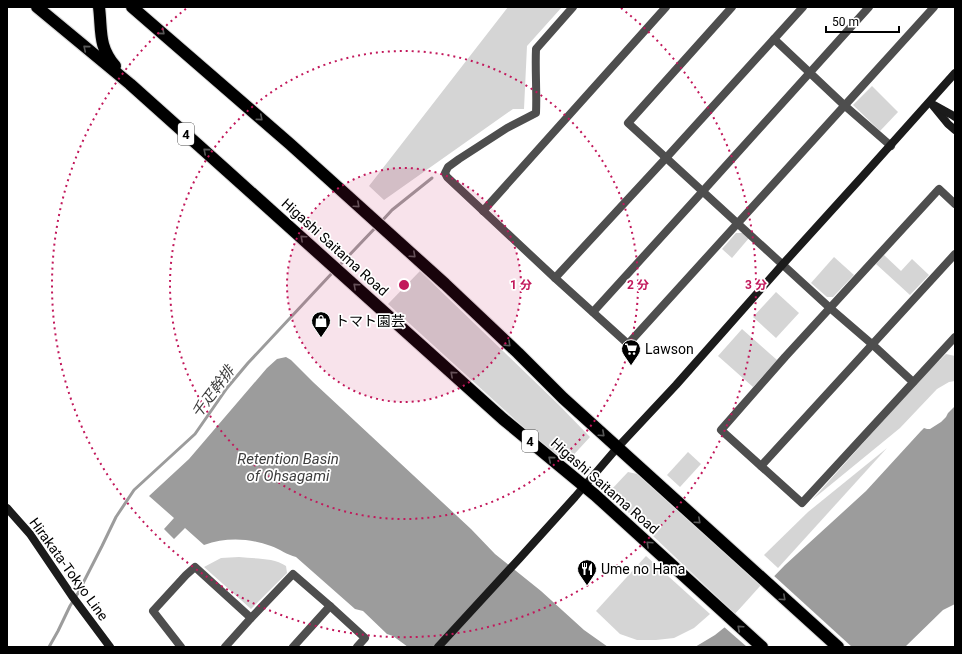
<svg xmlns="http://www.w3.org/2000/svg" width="962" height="654" font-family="Roboto,'Noto Sans JP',sans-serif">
<rect width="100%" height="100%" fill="#fff"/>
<g fill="#d5d5d5">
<polygon points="508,7 562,7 527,46 524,109 513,109 384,200 369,186"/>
<polygon points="872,86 898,112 880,131 853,105"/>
<polygon points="736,233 743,233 749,238 732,258 722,249"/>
<polygon points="884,255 901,271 912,259 929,275 910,295 876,264"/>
<polygon points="834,257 854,275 833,297 827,297 811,283"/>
<polygon points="420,271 558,404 590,437 567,462 543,445 388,304"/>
<polygon points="776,292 799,313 776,338 753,317"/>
<polygon points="742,329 777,360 753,387 718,356"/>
<polygon points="946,354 955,356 955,381 949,382 937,389 918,409 900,428 812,500 925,374"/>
<polygon points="887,448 778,568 764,555 808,512"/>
<polygon points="688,452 701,464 680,487 667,475"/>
<polygon points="628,472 637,474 761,585 735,614 611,496 611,490"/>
<polygon points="646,556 710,614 694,628 674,638 656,640 637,640 620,634 596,611"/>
<path d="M 239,557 C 255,559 273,557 286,566 L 287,573 L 251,609 L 204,567 L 221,558 Z"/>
</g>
<g fill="#9c9c9c">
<path d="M 286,357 L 291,360 L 313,382 L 471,529 L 495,554 L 541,591 L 584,630 L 608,647 L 408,647 L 393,636 L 387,634 L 363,611 L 355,609 L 296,557 C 287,555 280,549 271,546 C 249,538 226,537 204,545 L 185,528 L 174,539 L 164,529 L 174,518 L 149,496 L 189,459 L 267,368 L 277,359 Z"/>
<polygon points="955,406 955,604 943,610 905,647 695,647 715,635 725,627 785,565 866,491 921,431 924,428 927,429 930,429 941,422 946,417 948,413"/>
</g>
<polygon fill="#fff" points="773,575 852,647 747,647 723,626"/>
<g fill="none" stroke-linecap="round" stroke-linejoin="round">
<g stroke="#9c9c9c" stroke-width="3">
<polyline points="381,222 392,210 432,178"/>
<polyline points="338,267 377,226"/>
<polyline points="49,647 58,631 70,606 78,593 102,546 116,517 134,490 195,434 227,388 248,363 334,271"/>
</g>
<defs>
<g id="highway">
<polyline points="37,7 130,84 226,170 503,419 595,495 762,647"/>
<path d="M 99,7 C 102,31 98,46 115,66"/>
<polyline points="132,7 290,144 445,284 518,353 563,398 838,647"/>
</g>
</defs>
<use href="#highway" stroke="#dbdbdb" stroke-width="14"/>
<g stroke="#4e4e4e" stroke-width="8">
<path d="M 573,7 L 536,49 C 535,71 537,92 536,113 L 507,128 L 459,159 L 448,167 L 445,173 L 447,177 L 555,278 L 628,344 L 934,7"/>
<polyline points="732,7 628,123 830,308 873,345 913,382"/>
<polyline points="774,39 844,105 891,146"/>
<polyline points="955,204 939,189 785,357 721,430 802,503 955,337"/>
<polyline points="483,211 666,7"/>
<polyline points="555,278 666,158 803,7"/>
<polyline points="593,312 703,191 869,7"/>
<polyline points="761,466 955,254"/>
<polyline points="181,647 153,611 186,575 195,567 251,618"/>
<polyline points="225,647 251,618 293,574 330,606 365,638 357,647"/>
<polyline points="293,647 330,606"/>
</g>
<g stroke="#1b1b1b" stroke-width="8">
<polyline points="930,102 948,124 955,130"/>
<polyline points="934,105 952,115 955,117"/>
<polyline points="7,508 30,534 72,596 110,647"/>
<polyline points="438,647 519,559 575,497 617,448 676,385 783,264 861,178 955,73"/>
</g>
<use href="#highway" stroke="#000" stroke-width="12"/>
</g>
<defs><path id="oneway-chevron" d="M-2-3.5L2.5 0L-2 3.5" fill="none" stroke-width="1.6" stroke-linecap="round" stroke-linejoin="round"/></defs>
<g stroke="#595959">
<use href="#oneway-chevron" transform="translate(162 32) rotate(41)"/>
<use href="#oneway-chevron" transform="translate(86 48) rotate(-140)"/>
<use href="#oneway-chevron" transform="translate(260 118) rotate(41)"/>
<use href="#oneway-chevron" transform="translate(206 151) rotate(-139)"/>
<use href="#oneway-chevron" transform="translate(357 205) rotate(42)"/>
<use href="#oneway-chevron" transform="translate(303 238) rotate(-138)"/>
<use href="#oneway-chevron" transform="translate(413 255) rotate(42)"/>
<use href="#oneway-chevron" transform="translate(356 286) rotate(-138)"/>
<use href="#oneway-chevron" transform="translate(508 344) rotate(44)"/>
<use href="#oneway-chevron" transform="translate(453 374) rotate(-138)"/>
<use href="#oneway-chevron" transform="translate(602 434) rotate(42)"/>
<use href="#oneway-chevron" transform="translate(551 459) rotate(-140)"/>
<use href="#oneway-chevron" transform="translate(698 521) rotate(42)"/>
<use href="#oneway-chevron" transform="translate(649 544) rotate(-137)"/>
<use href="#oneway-chevron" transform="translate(783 598) rotate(42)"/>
<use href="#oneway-chevron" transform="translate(740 628) rotate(-138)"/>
</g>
<circle cx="404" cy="285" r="117" fill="#c2185b" fill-opacity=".12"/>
<g fill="none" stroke="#c2185b" stroke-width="2" stroke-dasharray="2 4">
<circle cx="404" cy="285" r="117"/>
<circle cx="404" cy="285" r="234"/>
<path d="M621 8A352 352 0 1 1 187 8"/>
</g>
<defs>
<symbol id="shop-pin" viewBox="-11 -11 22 30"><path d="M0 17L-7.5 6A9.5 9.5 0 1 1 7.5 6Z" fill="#000" stroke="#fff"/><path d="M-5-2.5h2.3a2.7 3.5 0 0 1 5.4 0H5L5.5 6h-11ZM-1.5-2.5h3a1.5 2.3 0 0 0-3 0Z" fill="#fff"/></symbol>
<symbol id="supermarket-pin" viewBox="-11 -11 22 30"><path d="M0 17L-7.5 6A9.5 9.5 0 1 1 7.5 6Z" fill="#000" stroke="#fff"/><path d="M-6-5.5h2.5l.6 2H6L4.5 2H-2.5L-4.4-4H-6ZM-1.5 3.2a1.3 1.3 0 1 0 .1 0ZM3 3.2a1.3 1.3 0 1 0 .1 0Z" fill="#fff"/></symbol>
<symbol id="restaurant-pin" viewBox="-11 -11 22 30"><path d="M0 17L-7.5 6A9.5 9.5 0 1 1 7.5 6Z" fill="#000" stroke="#fff"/><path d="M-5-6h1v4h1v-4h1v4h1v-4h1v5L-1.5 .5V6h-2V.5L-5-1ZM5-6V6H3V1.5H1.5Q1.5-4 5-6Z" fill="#fff"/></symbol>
</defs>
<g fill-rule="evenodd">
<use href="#shop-pin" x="310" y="310" width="22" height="30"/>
<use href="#supermarket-pin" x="620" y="338" width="22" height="30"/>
<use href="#restaurant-pin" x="576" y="558" width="22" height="30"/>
</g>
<g text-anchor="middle" stroke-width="3.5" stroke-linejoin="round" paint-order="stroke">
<g fill="#fff" stroke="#4c4c4c" stroke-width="1">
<rect x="178" y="123" width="16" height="22" rx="3"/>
<rect x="522" y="430" width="16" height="22" rx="3"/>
</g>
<g font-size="13" font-weight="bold" fill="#000">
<text x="186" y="139">4</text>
<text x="530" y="446">4</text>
</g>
<g font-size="14" fill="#000" stroke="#fff">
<text transform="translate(335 247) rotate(42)" y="5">Higashi Saitama Road</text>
<text transform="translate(605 486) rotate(41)" y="5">Higashi Saitama Road</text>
<text transform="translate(69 569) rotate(54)" y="5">Hirakata-Tokyo Line</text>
</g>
<g font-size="14" fill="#000" stroke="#fff" text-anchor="start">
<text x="335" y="326">トマト園芸</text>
<text x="645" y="354">Lawson</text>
<text x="601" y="574">Ume no Hana</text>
</g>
<g font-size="15" font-style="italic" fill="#3d3d3d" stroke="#fff">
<text transform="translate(213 392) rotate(-53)" y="5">千疋幹排</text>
<text x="288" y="464">Retention Basin<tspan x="288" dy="17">of Ohsagami</tspan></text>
</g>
</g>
<circle cx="404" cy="285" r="6" fill="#c2185b" stroke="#fff" stroke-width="2"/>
<g font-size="12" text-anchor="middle" font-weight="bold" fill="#c2185b" stroke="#fff" stroke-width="3.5" stroke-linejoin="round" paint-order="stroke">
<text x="521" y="289">1 分</text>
<text x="638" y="289">2 分</text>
<text x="756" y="289">3 分</text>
</g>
<rect width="962" height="654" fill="none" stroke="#000000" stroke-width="16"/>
<path d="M826 26v6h73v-6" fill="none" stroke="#000000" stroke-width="2"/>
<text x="832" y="26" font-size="12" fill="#000000" stroke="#ffffff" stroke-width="3" paint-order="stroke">50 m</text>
</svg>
